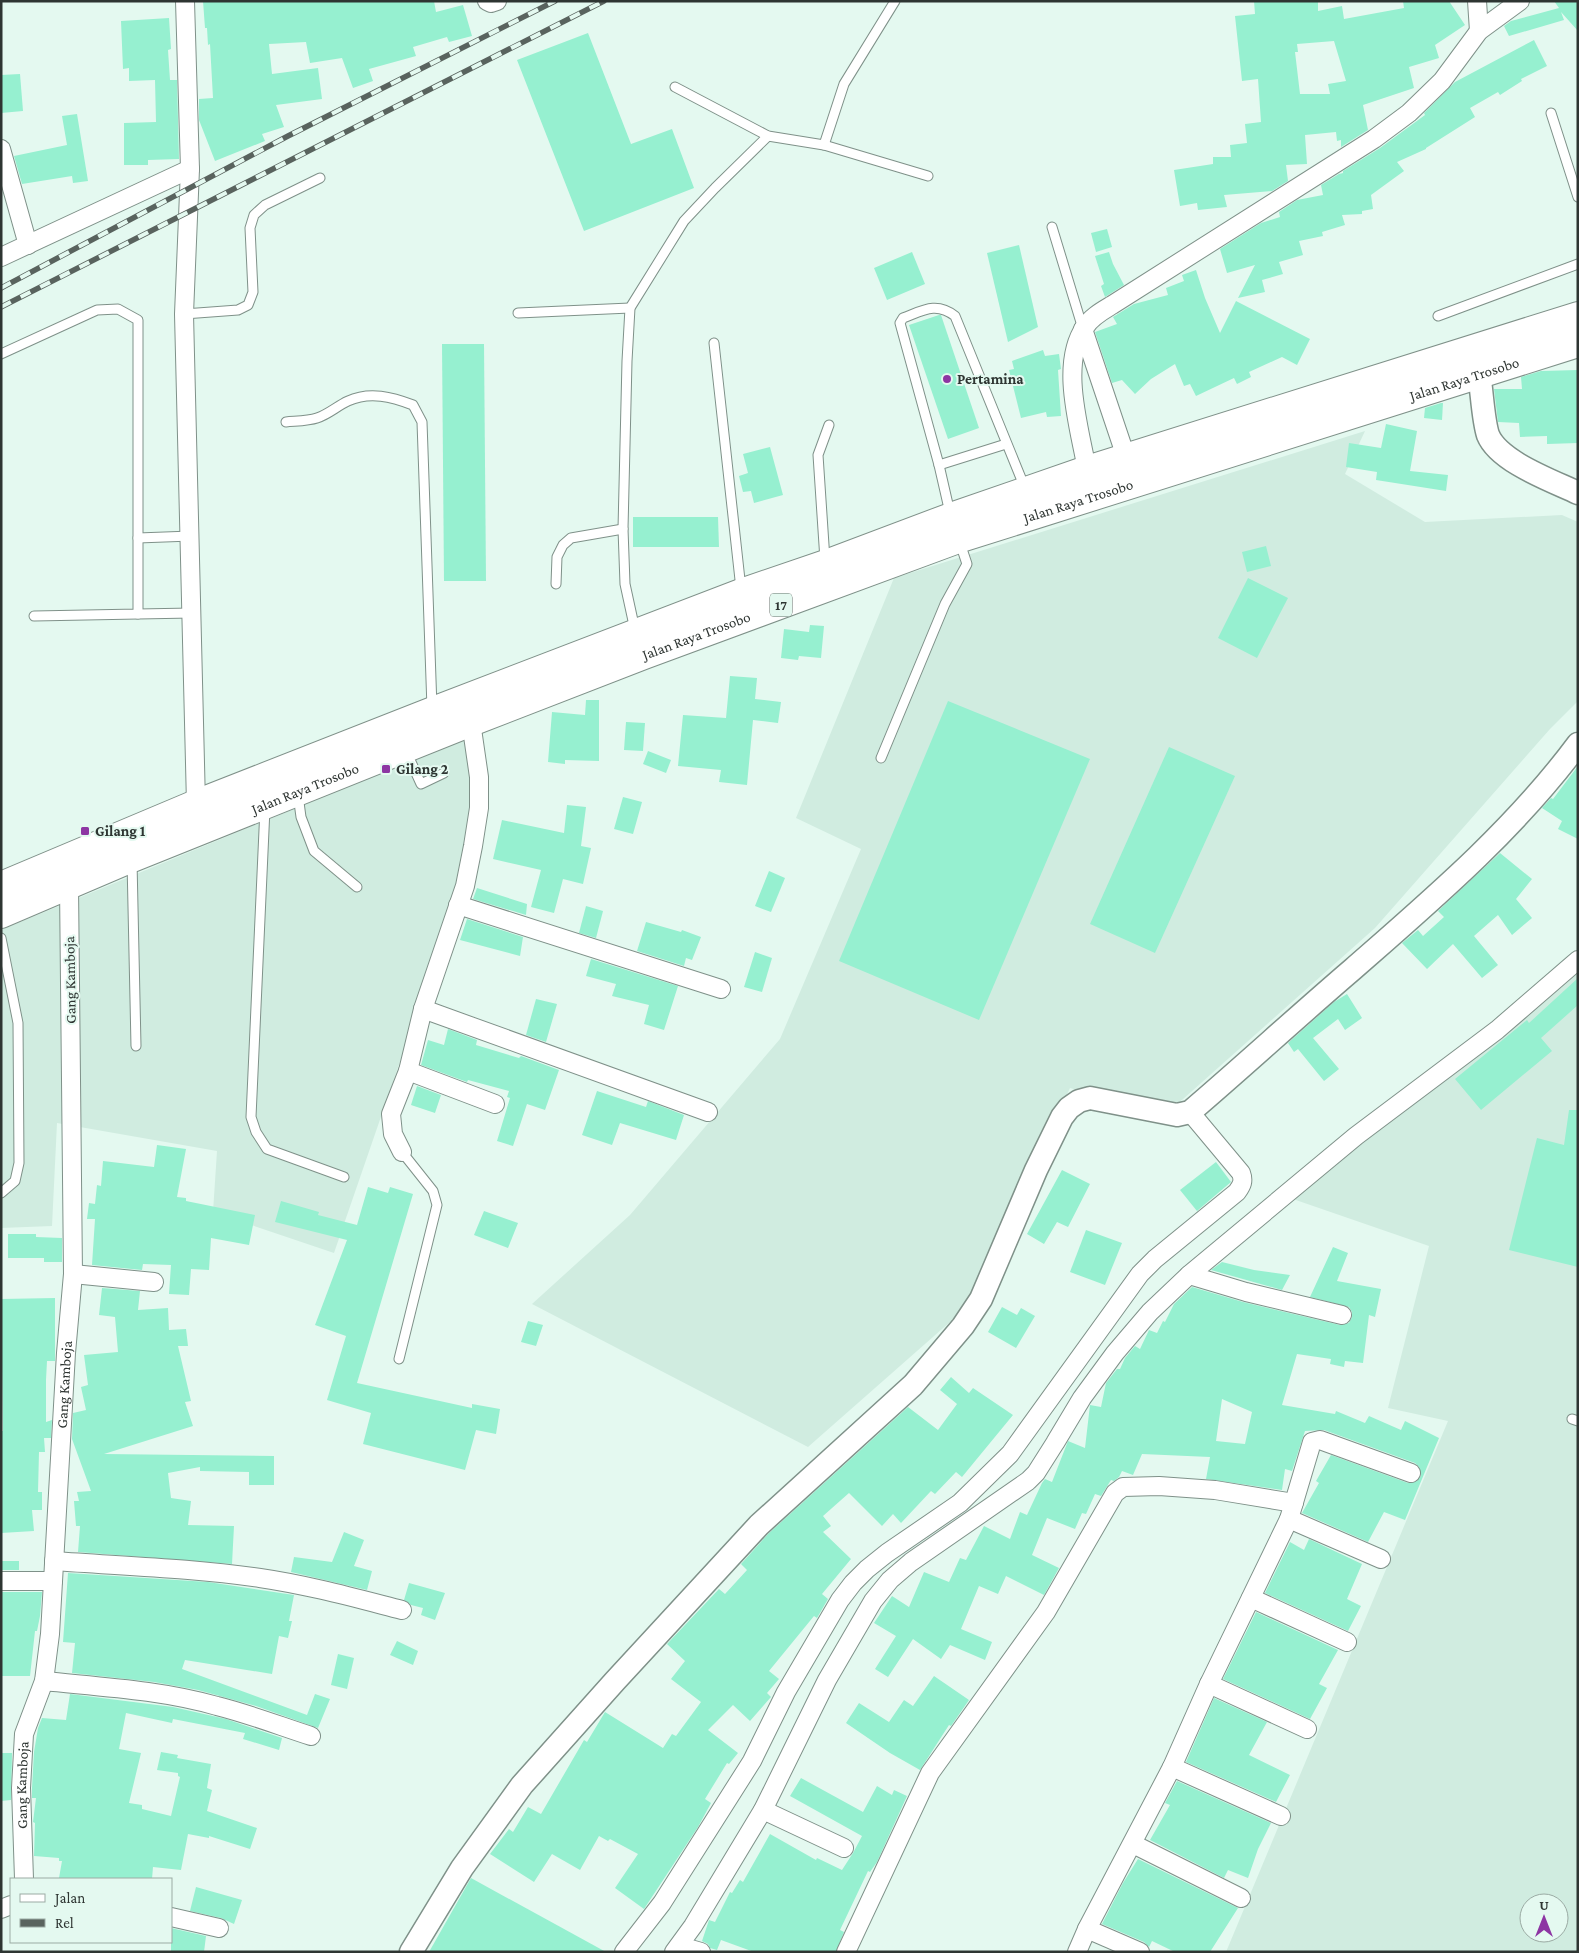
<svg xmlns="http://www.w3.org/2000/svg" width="1579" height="1953" font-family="'Crimson Pro',serif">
<rect width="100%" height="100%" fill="#e4f9f0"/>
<g fill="#d0ece0" fill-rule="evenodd">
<polygon points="1365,431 1345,474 1425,522 1562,515 1578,522 1578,701 1550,729 1375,928 1164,1116 1070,1088 967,1307 808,1447 532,1304 630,1215 780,1039 861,849 796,818 894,578"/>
<polygon points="475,734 484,818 334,1253 213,1212 217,1151 57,1123 52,1226 1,1228 1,930"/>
<path d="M 1578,950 L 1578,1952 L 1226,1952 L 1448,1421 L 1388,1408 L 1429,1246 L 1290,1198 L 1567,956 ZM 1529,1903 L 1559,1903 L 1559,1933 L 1529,1933 Z"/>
</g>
<g fill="#96f0d0" fill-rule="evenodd">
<polygon points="203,1 434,1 436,12 463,5 472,36 449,42 447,37 413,47 416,56 369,69 373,81 353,88 342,58 310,63 306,42 269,44 272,74 318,68 322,99 276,105 284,127 262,134 265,141 215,161 199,120 199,99 213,98 210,44 208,45 207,28 205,28"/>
<path d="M 1254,1 L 1318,1 L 1318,11 L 1342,6 L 1344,19 L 1404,8 L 1403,1 L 1449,1 L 1465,25 L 1435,45 L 1439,58 L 1409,67 L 1414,88 L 1363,105 L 1368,130 L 1341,147 L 1341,140 L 1337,141 L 1336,132 L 1305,135 L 1307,164 L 1286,165 L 1288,181 L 1272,191 L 1224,195 L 1227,207 L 1198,210 L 1197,203 L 1180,206 L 1174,170 L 1213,164 L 1213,157 L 1231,157 L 1230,145 L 1247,143 L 1245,124 L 1261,122 L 1258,79 L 1242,81 L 1235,16 L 1255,14 ZM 1334,41 L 1346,81 L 1328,84 L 1330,94 L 1300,94 L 1295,52 L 1298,52 L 1297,44 Z"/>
<polygon points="1554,1 1578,1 1578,31 1561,12 1564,20 1509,36 1504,26 1511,21 1559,8"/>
<polygon points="169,18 171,49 168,50 170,80 177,80 179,159 148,160 148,165 124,165 124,123 156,122 155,80 129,81 129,68 123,69 121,21"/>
<polygon points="588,33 631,144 672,129 694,188 584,231 517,60"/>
<polygon points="1534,40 1547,66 1521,79 1522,81 1500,95 1498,92 1470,108 1475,117 1426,148 1426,149 1397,162 1404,171 1371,195 1373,209 1362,211 1362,214 1342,215 1345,225 1322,232 1323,236 1299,241 1303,255 1279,262 1283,274 1262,280 1265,292 1238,298 1255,265 1227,273 1220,249 1261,223 1280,217 1279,212 1297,200 1323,195 1321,185 1339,174 1343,173 1343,171 1380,148 1425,115 1424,113 1455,82"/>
<polygon points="20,74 23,111 1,113 1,75"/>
<polygon points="77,114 88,181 73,183 72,176 22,184 14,156 67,145 62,116"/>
<polygon points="1107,229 1112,247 1096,252 1091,233"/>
<polygon points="1019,245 1038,327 1008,342 987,253"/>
<polygon points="912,252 925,284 887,300 874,268"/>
<polygon points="1109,252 1113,264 1124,285 1105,297 1101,286 1104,284 1095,256"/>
<polygon points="1196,270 1205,298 1220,333 1236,301 1310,339 1297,365 1282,357 1249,372 1251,377 1237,384 1234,378 1196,396 1190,384 1184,386 1175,364 1151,379 1135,394 1122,380 1112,383 1095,332 1117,324 1113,317 1134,304 1168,295 1166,288 1184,281 1182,275"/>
<polygon points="939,315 941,315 979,428 948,439 909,325"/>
<polygon points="442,344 484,344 486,581 444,581"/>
<polygon points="1043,350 1045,356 1059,354 1061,369 1058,370 1061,416 1047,417 1046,412 1021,418 1009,370 1014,369 1012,361"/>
<polygon points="1578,370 1578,443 1547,444 1547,436 1520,437 1519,423 1498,422 1494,389 1522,389 1521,377 1541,371"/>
<polygon points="1441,403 1443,403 1442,420 1424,418 1425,408"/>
<polygon points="1386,424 1417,431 1410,471 1448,475 1446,491 1376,480 1377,472 1346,467 1349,443 1381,448"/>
<polygon points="770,447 783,495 754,503 751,491 743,492 739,476 748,473 743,454"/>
<polygon points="633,517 718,517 719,547 633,547"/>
<polygon points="1266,546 1271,566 1247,572 1242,552"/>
<polygon points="1248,578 1288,598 1257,658 1218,638"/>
<polygon points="810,625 824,626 821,658 799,656 798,660 781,658 784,629 809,632"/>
<polygon points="730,676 757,678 755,699 781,702 778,723 753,720 747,785 719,782 721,770 678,766 683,715 726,718"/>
<polygon points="586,700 599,700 599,761 565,760 565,764 548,762 552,712 585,715"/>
<polygon points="948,701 1090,759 979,1020 839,961"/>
<polygon points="626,722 645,723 643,751 624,750"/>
<polygon points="1169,747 1235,776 1155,953 1090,924"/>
<polygon points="648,751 671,760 666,773 643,764"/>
<polygon points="1578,766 1578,839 1558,829 1562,821 1542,808 1551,798 1553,799"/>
<polygon points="623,797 642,802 633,834 614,829"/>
<polygon points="567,805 586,807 581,846 591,848 583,884 563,879 554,913 531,907 541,870 493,859 502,820 564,833"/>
<polygon points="1500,853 1532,879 1516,899 1532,918 1512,935 1498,915 1474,936 1498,965 1482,978 1453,944 1427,969 1402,943 1418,930 1423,936 1444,917 1438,911"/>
<polygon points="769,871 785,878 771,912 755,906"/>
<polygon points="477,888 527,904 526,915 473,899"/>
<polygon points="586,906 603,911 596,938 579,933"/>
<polygon points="467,919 523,937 520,956 460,940"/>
<polygon points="646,922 681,932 682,930 701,937 692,960 686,958 684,966 637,951"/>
<polygon points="755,952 772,958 762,992 744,987"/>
<polygon points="591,959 678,986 664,1030 644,1024 649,1005 612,996 616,984 586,976"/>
<polygon points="1578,978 1578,1005 1541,1038 1552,1051 1481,1110 1455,1079 1527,1020 1529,1023"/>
<polygon points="1347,994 1362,1018 1345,1030 1338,1019 1313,1038 1339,1069 1324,1081 1298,1049 1294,1052 1288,1043 1334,1002"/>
<polygon points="536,999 557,1004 546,1042 526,1035"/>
<polygon points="448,1029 477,1040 476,1045 519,1058 521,1056 559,1070 545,1110 527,1104 513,1146 497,1141 510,1098 507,1097 509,1091 468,1080 467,1082 421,1065 428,1040 444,1045"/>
<polygon points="417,1086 441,1095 435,1113 411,1105"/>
<polygon points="597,1091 646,1107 648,1101 684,1115 676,1140 620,1123 612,1145 582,1135"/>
<polygon points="1569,1110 1578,1110 1578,1267 1509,1250 1537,1138 1564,1145"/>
<polygon points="157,1145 186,1149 177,1197 186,1198 186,1201 255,1215 249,1245 211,1238 209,1270 191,1269 189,1295 169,1294 171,1265 143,1264 142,1270 92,1265 95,1219 87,1219 89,1203 95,1204 97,1185 101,1186 103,1161 154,1167"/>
<polygon points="1216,1162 1231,1182 1197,1211 1180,1190"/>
<polygon points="1062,1170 1090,1184 1068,1227 1057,1222 1044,1244 1027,1234"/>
<polygon points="368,1187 388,1193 390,1187 413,1194 357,1383 472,1408 472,1404 500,1409 496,1434 476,1430 465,1470 363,1444 371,1413 327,1400 346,1336 315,1325 347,1240 275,1222 281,1201 319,1212 318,1215 357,1225"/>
<polygon points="484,1211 518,1223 508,1248 474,1235"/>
<polygon points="1086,1230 1122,1243 1105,1285 1070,1272"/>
<polygon points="8,1234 36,1234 36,1237 62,1238 62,1262 44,1262 44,1258 8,1258"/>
<path d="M 1333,1247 L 1348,1253 L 1337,1281 L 1381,1289 L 1375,1317 L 1369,1315 L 1363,1363 L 1345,1361 L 1344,1367 L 1330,1364 L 1331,1359 L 1297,1354 L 1282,1405 L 1335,1414 L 1336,1411 L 1365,1423 L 1369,1416 L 1401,1430 L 1405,1421 L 1439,1438 L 1405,1520 L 1384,1512 L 1368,1542 L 1302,1513 L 1319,1483 L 1316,1481 L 1331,1455 L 1408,1483 L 1417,1481 L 1421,1476 L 1419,1467 L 1415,1463 L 1324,1430 L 1305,1431 L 1292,1471 L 1285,1469 L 1282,1490 L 1206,1479 L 1210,1457 L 1142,1454 L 1133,1475 L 1122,1471 L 1119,1477 L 1114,1481 L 1111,1480 L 1101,1496 L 1095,1494 L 1086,1514 L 1082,1513 L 1075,1529 L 1047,1518 L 1032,1555 L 1059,1568 L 1044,1595 L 1006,1576 L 998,1594 L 979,1586 L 961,1629 L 992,1642 L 985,1660 L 950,1645 L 941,1659 L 913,1639 L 888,1677 L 875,1669 L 896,1636 L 874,1623 L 892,1596 L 909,1607 L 924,1572 L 949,1582 L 960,1558 L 966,1560 L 984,1526 L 1010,1539 L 1020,1512 L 1027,1515 L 1042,1483 L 1045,1479 L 1052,1482 L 1068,1441 L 1085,1448 L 1090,1405 L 1101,1407 L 1106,1383 L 1117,1369 L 1120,1369 L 1125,1358 L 1135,1346 L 1140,1349 L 1149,1330 L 1157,1333 L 1163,1321 L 1165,1322 L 1174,1304 L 1192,1287 L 1243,1302 L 1340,1325 L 1349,1323 L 1352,1317 L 1352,1312 L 1349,1307 L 1310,1297 ZM 1222,1399 L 1252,1412 L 1245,1444 L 1216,1441 Z"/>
<polygon points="1222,1262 1254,1270 1290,1275 1282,1290 1211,1270"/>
<polygon points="102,1288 140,1291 138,1310 168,1308 169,1330 186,1329 188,1346 178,1346 191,1401 185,1402 193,1426 104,1454 274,1456 274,1485 249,1485 249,1472 200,1471 200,1467 168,1473 171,1498 191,1501 188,1525 234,1526 232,1564 78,1552 80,1526 76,1526 74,1501 79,1501 77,1492 91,1491 72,1439 73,1413 86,1410 81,1387 88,1385 84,1355 118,1352 115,1317 99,1315"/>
<polygon points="55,1298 55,1361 47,1361 46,1380 46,1422 52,1420 51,1438 44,1438 45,1452 39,1452 38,1492 42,1492 42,1510 32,1510 34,1531 1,1533 1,1431 3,1431 1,1299"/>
<polygon points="1002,1307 1017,1315 1021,1308 1035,1316 1016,1348 988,1332"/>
<polygon points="528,1321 543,1325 536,1346 521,1342"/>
<polygon points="951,1377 969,1393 973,1388 1013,1415 962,1477 956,1472 935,1494 931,1491 901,1523 893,1514 882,1526 849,1493 823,1516 831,1526 823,1532 851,1559 822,1594 828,1599 817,1618 814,1616 769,1671 779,1679 767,1693 771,1697 750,1721 733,1705 708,1730 738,1753 729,1764 727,1763 705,1799 711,1803 698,1827 644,1909 615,1888 638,1854 610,1839 608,1841 599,1836 580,1870 552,1854 534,1882 490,1854 509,1829 513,1832 528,1807 541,1814 584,1740 587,1742 605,1712 663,1748 672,1734 676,1736 701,1702 671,1679 685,1661 667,1644 719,1589 725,1594 747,1570 741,1564 768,1534 908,1407 938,1430 957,1404 940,1390"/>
<polygon points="344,1532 364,1540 354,1566 372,1571 367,1590 291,1572 294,1557 332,1562"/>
<polygon points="1309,1539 1362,1564 1347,1599 1361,1606 1348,1631 1265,1593 1290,1542 1304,1550"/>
<rect x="1" y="1561" width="18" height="9"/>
<polygon points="68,1573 208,1582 294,1595 289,1621 292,1621 288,1638 279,1636 272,1674 185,1660 182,1669 307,1715 315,1694 330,1699 318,1728 256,1706 198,1690 154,1682 72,1673 75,1643 63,1642"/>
<polygon points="409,1583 445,1593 435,1620 421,1615 423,1608 411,1605 404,1600"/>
<polygon points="1,1592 42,1592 40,1616 37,1631 35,1631 30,1676 1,1676"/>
<polygon points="1256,1612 1338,1650 1319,1684 1327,1688 1310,1719 1223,1679"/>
<polygon points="397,1641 418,1651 413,1665 390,1655"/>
<polygon points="338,1654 354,1658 347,1689 331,1685"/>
<polygon points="934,1676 969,1700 951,1726 949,1725 920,1770 890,1753 846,1723 859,1703 889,1722 904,1700 913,1706"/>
<polygon points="70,1694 173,1707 226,1719 282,1738 279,1750 243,1739 245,1733 173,1719 172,1723 126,1713 119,1749 141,1753 129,1803 142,1805 142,1809 171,1816 180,1777 178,1776 178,1773 157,1770 161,1752 178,1755 177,1758 211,1764 207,1788 212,1790 207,1811 257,1828 250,1849 209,1836 209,1838 188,1834 181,1870 153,1867 152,1879 59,1878 62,1861 59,1861 59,1858 34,1856 35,1823 33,1822 36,1798 32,1798 32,1788 34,1752 38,1728 42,1718 66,1720"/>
<polygon points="1214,1698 1267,1722 1249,1755 1290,1775 1276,1802 1186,1762"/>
<polygon points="1,1753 12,1753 11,1800 1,1801"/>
<polygon points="801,1778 863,1812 877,1786 892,1795 894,1790 907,1796 877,1862 870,1872 868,1871 840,1930 844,1932 836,1952 754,1952 721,1940 717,1950 710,1948 708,1944 702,1941 709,1920 715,1922 730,1892 732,1893 740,1880 743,1882 770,1834 816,1860 817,1858 842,1870 853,1853 862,1836 790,1796"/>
<polygon points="1177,1781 1271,1823 1258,1849 1248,1878 1228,1870 1224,1878 1150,1840 1170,1805 1165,1803"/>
<polygon points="1138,1859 1238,1908 1210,1952 1175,1952 1152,1941 1149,1947 1144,1942 1102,1924 1123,1883"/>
<polygon points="471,1878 606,1952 429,1952"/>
<polygon points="196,1887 242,1900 234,1924 221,1918 190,1911"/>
<polygon points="171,1928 206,1936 204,1952 171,1952"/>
</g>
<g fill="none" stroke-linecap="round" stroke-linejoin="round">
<defs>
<g id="service">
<polyline points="675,87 768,136 824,145 928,176"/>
<polyline points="1551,113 1578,197"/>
<polyline points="824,145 844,84 895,1"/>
<polyline points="1052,227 1083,329"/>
<polyline points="518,313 630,308"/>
<polyline points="184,314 238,310 248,305 253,292 250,228 254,215 265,205 320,178"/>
<polyline points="1438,316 1578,264"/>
<polyline points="714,343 741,589"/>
<polyline points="1,354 97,310 118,309 138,320 138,614 34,616"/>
<path d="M 286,422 C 296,421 308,421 317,418 C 329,414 337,406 348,401 C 370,391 392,397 413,405 L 422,422 L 432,708"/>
<polyline points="939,465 1006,444"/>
<path d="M 950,513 L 939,465 L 900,323 L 903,318 C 922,311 936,301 955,316 L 1025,488"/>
<polyline points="138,538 191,536"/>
<polyline points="825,560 818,455 829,425"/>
<polyline points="556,584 557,557 563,545 571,538 623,529"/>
<polyline points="138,614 192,613"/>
<polyline points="635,630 625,584 623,529 627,361 630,308 684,221 715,188 768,136"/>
<polyline points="406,751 421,784 444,773"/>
<polyline points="881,758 945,604 967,564 959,540"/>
<polyline points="298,795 301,817 314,851 357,887"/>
<polyline points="265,808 251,1117 256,1132 267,1149 344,1177"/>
<polyline points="132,861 136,1046"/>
<polyline points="1,938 18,1023 19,1163 15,1181 1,1193"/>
<polyline points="399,1359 437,1205 433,1191 402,1152"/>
<polyline points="1572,1419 1578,1421"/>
</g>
<g id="minor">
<polyline points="185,1 190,169 184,314 196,804"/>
<polyline points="487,1 491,3 497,1"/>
<polyline points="1477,1 1479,31"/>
<polyline points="1,149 28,245"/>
<polyline points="1,257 190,169"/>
<polyline points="1083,329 1126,457"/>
<path d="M 1087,470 C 1080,429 1059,364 1085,327 C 1091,317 1102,311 1112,305 L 1374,139 L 1409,113 L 1442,81 L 1479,31 L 1520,1"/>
<polyline points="458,905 721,989"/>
<polyline points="423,1009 708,1112"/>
<polyline points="408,1071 495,1104"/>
<polyline points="402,1152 393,1134 391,1114 408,1071 423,1009 465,886 473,846 479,808 479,777 471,722"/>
<polyline points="73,1274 154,1282"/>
<polyline points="1189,1275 1246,1292 1342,1315"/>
<polyline points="1289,1519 1381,1559"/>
<path d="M 54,1561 C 122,1566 192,1568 260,1578 C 308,1585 355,1598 402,1610"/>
<polyline points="1,1581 53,1581"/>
<polyline points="1251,1598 1347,1642"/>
<path d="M 44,1681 C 102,1687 161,1690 217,1706 C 249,1714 280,1726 311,1736"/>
<polyline points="1209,1684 1307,1729"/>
<polyline points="1172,1767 1281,1816"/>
<polyline points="763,1810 844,1848"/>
<polyline points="1133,1844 1241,1898"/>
<path id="s1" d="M 24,1879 L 21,1788 L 24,1734 L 44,1681 L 50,1634 L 66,1353 L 73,1274 L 69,886"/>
<polyline points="1,1909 11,1905"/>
<polyline points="171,1917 219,1928"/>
<polyline points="1087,1929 1140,1952"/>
<polyline points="680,1946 701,1952"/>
<path d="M 624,1952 L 662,1903 L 752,1761 L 786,1692 L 840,1600 L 853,1583 L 867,1569 L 887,1553 L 960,1503 L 1010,1454 L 1140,1274 L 1155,1259 L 1237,1192 C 1242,1185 1244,1181 1241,1173 L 1190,1112"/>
<polyline points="674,1952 693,1926 763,1810 827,1680 873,1601 890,1580 911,1562 1028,1481 1036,1473 1055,1443 1082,1398 1115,1353 1150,1312 1189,1275 1356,1136 1497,1030 1578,960"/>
<polyline points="846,1952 930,1773 1046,1612 1115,1493 1123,1487 1159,1486 1215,1490 1294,1503"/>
<polyline points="1077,1952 1087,1929 1172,1767 1209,1684 1289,1519 1312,1442 1320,1440 1411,1473"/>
</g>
<g id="tertiary">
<path d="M 1479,374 C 1482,391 1483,420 1488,435 C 1499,462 1553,481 1578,493"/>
<path d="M 411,1952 L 462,1868 L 522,1785 L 615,1681 L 759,1525 L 913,1385 L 963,1326 L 981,1299 L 1036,1170 L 1062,1117 L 1069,1108 L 1079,1101 L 1090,1098 L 1177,1115 L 1190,1112 C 1245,1065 1298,1016 1353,969 C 1433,899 1514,830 1578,744"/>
</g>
<g id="trunk">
<polyline points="1,886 196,804 433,711 741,593 826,564 951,517 1087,470 1578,316"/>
<path id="s2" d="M 1,914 L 132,858 L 471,722 L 644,655 L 958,539 L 1578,343"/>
</g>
</defs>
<use href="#service" stroke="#7f9189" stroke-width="11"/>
<use href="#minor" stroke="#7f9189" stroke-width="20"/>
<use href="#tertiary" stroke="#7f9189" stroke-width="25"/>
<use href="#trunk" stroke="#7f9189" stroke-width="30"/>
<use href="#service" stroke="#fff" stroke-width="9"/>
<use href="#minor" stroke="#fff" stroke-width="18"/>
<use href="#tertiary" stroke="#fff" stroke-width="22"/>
<use href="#trunk" stroke="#fff" stroke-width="28"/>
<defs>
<g id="rail">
<polyline points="1,288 288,136 555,1"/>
<polyline points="1,307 604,1"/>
</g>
</defs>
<use href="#rail" stroke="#59635e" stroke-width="5.5"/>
<use href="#rail" stroke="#e4f9f0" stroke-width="4" stroke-dasharray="11" stroke-linecap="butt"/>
</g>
<g fill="#8d36a3" stroke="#e4f9f0" stroke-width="2">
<circle cx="947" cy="379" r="5"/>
<rect x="381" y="764" width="10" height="10" rx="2.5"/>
<rect x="80" y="826" width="10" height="10" rx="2.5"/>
</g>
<g text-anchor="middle" stroke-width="4" stroke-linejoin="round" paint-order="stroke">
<rect fill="#e4f9f0" stroke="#65706b" stroke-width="1" x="770" y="593.5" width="22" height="23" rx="4"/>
<g font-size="14" font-weight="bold" fill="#2e3532">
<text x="781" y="610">17</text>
</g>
<g font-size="15" fill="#2e3532" stroke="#e4f9f0">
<text dy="5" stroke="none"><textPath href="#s2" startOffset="1559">Jalan Raya Trosobo</textPath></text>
<text dy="5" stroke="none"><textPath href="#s2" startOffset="1154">Jalan Raya Trosobo</textPath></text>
<text dy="5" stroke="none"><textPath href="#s2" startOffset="749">Jalan Raya Trosobo</textPath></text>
<text dy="5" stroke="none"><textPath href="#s2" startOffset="329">Jalan Raya Trosobo</textPath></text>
<text transform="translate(70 980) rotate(-91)" y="5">Gang Kamboja</text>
<text dy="5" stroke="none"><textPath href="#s1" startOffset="499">Gang Kamboja</textPath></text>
<text dy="5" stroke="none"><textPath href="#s1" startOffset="94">Gang Kamboja</textPath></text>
</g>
<g font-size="15" font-weight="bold" fill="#2e3532" stroke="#e4f9f0" text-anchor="start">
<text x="957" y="384">Pertamina</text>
<text x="396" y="774">Gilang 2</text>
<text x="95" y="836">Gilang 1</text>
</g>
</g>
<rect width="1579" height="1953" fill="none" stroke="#2e3532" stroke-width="5"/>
<rect x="10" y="1878" width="162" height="65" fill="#e4f9f0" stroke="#9baba4"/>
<rect x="20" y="1894" width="25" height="8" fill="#ffffff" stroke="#9baba4"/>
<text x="55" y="1903" font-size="15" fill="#2e3532">Jalan</text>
<rect x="20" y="1919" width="25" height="8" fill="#59635e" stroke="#9baba4"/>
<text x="55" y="1928" font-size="15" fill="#2e3532">Rel</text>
<g transform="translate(1544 1918)"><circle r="24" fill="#e4f9f0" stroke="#9baba4"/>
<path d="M0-4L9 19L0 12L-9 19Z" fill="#8d36a3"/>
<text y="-8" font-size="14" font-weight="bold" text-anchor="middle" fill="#2e3532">U</text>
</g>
</svg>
